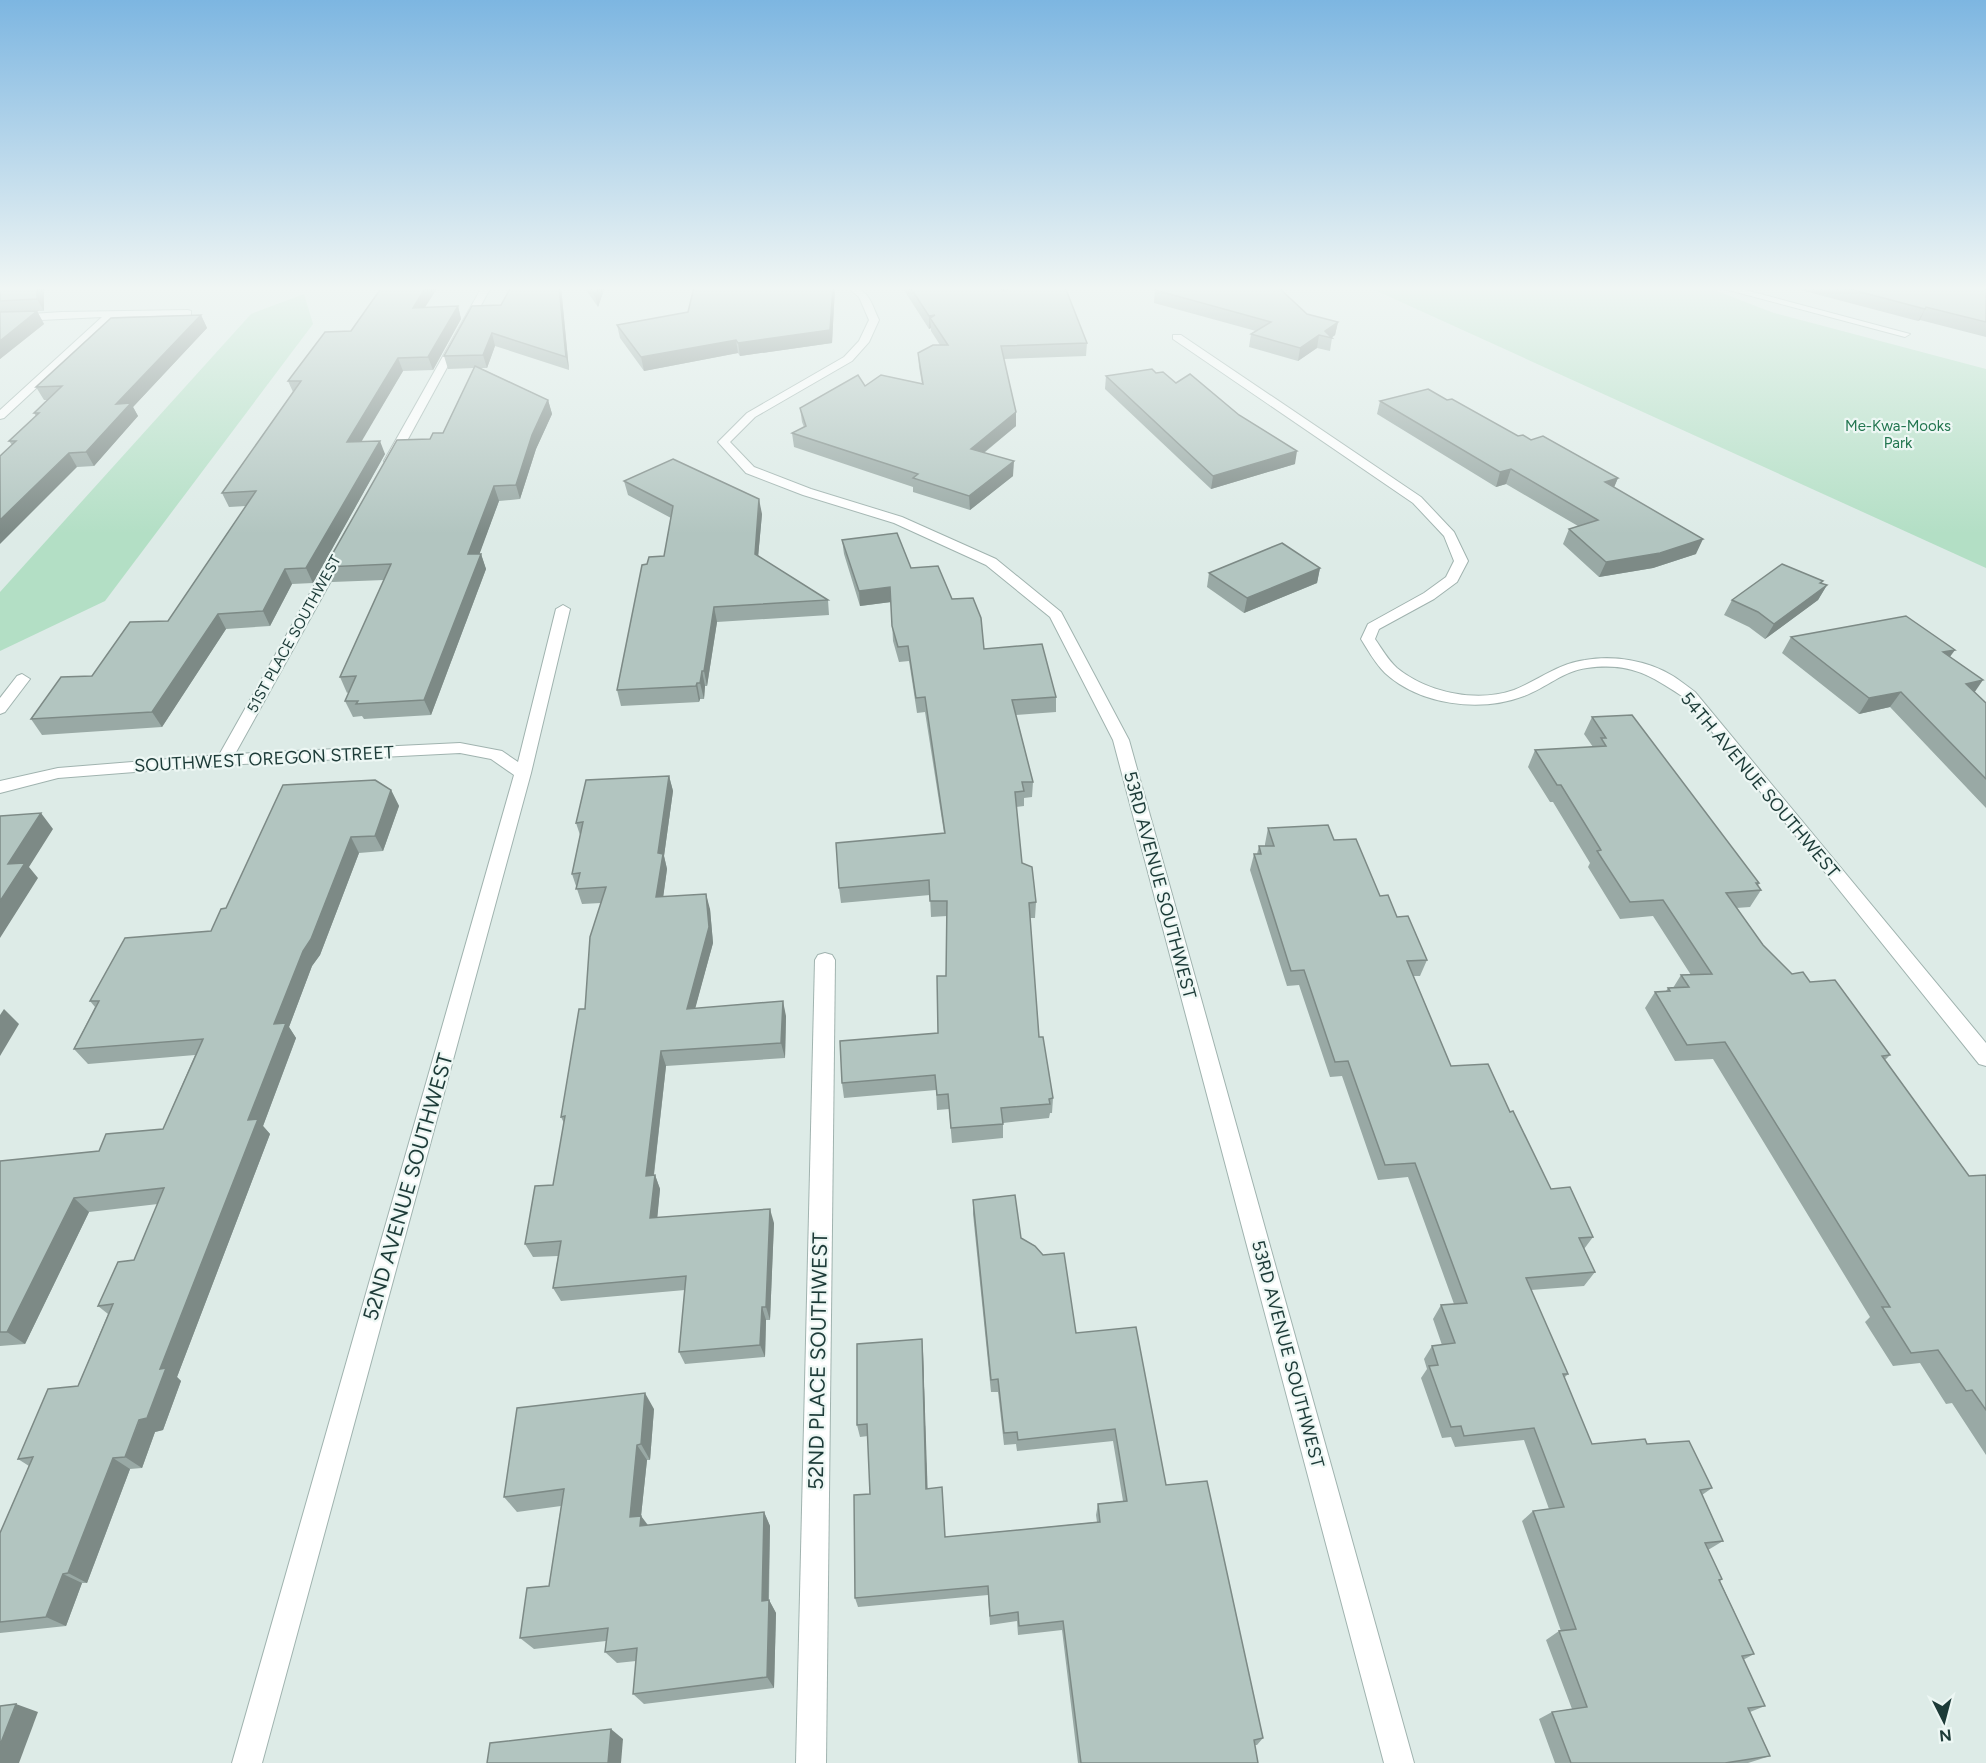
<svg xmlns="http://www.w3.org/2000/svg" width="1986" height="1763" font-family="Figtree,sans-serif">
<rect width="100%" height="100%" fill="#ddebe7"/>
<g fill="#b3dfc5">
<polygon points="1368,287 1706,287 1774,313 1986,369 1986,568"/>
<polygon points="304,294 313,324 105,601 0,651 0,592 251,314"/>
</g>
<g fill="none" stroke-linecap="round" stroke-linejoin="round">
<defs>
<g id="street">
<polygon points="482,287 491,287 396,461 394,464 386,464 384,461"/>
<path d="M 847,287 C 869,287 871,303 879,320 L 869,342 L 852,361 L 755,417 L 730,442 L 754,467 L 811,489 L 902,517 L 996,559 L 1061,612 L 1129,740 L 1414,1763 L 1384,1763 L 1113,740 L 1050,617 L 986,565 L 894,523 L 803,495 L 746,473 L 718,442 L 747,413 L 844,357 L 859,341 L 869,320 L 859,297 Z"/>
<polygon points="1717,287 1734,287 1910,334 1905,337"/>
<polygon points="188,310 191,311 191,315 113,317 4,418 0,419 0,410 102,317 0,322 0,316 62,312"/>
<path d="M 1173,335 L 1181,335 L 1421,497 L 1454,532 L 1468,561 L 1457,582 L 1434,599 L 1379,629 L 1375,639 C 1382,649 1388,660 1397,668 C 1428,693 1477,703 1514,690 C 1539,680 1557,664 1585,660 C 1613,655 1648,660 1673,676 C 1681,681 1688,687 1695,692 L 1986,1043 L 1986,1066 L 1979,1064 L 1685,698 C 1650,675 1630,662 1587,668 C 1563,671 1546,688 1524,696 C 1480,713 1420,705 1385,673 C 1375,663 1368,650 1361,639 L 1368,624 L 1424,593 L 1446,577 L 1454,561 L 1444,536 L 1413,503 L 1173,339 Z"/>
<polygon points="339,550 346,554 235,754 460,743 502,751 518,762 556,609 563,605 570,609 531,773 262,1763 232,1763 514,775 491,759 460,753 224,765 58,778 0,793 0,781 58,768 219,755 332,554"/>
<polygon points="22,674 30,679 5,712 0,714 0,698 17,676"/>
<polygon points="825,953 832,955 835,960 826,1763 796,1763 815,960 818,955"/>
</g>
</defs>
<use href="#street" stroke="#a0b3af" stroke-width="2"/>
<use href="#street" fill="#fff" fill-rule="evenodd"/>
</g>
<g fill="#99a9a5">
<polygon points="0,287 44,287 44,311 37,311 44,324 0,359"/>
<polygon points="561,287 569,370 495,346 487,368 480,368 548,400 552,414 536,449 520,499 499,501 479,554 481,554 486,569 431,715 364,719 362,716 353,717 345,701 349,692 347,693 340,677 384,580 332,582 325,567 430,439 443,433 474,368 448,369 444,356 501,305"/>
<polygon points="584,287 605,287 598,307"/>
<polygon points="694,287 835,287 832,343 740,356 738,353 644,371 620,338 617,325 688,312"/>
<polygon points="902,287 998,287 1087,343 1086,356 1004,359 1016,426 984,453 1013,476 970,510 913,492 913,487 794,447 792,433 804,427 802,422 800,408 865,386 922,384 919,367 918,353 940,345 931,331 931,328 929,329"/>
<polygon points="1155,287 1307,314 1338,322 1335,335 1331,338 1332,338 1330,351 1317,348 1298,361 1249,347 1251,334 1256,331 1154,303"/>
<polygon points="1789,287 1986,287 1986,337 1920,320 1918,321"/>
<polygon points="458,306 461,319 433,370 403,371 361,441 385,454 313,583 292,584 270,626 226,629 162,727 42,735 31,719 168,621 246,506 229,507 222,493 293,392 288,381 351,331 425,307"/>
<polygon points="201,315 207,328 133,407 138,416 94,466 77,467 12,445 9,441 36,416 34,413 48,400 44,400 36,387"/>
<polygon points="1156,373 1176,383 1295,464 1211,489 1105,389 1106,376"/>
<polygon points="1447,400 1518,436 1531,440 1618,478 1614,487 1696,554 1653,568 1599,577 1563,544 1569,529 1578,526 1506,484 1496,487 1377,414 1380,401"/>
<polygon points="624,481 762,514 758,556 828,600 829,615 717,622 707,686 705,686 704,699 700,699 699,702 621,706 617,690 647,564 664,556 671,518 628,495"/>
<polygon points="842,540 911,568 952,599 984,649 1056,697 1056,712 1016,715 1033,782 1032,797 1024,798 1024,806 1016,807 1022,863 1036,902 1035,918 1030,918 1039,1037 1053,1098 1052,1113 1050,1113 1049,1118 1003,1123 1003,1138 952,1143 949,1109 937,1110 936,1090 844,1098 842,1083 938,1033 946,976 947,916 931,917 930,895 841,903 839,888 944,833 925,712 917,713 909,661 899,662 893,641 891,602 860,606 844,554"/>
<polygon points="1320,568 1317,583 1244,613 1207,587 1209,573"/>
<polygon points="1821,583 1827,585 1818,600 1765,639 1749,627 1724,615 1732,600"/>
<polygon points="1791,637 1950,657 1975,692 1986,703 1986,808 1890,707 1859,714 1782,653"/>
<polygon points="1592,717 1759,883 1758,886 1761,890 1750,907 1736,908 1763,945 1792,974 1810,982 1890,1055 1885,1060 1969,1176 1986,1175 1986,1455 1952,1403 1946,1404 1920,1363 1893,1366 1865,1322 1870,1317 1713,1059 1675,1061 1645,1008 1655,992 1666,991 1668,988 1673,988 1681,975 1691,975 1653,916 1620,919 1588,867 1590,863 1553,802 1550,802 1528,767 1535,750 1593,747 1584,734"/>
<polygon points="669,776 673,791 664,856 667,869 663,897 710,909 713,943 695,1008 786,1016 785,1058 666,1066 654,1175 655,1175 660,1189 657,1217 774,1223 770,1320 766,1320 765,1357 685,1364 679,1352 685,1290 561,1301 553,1288 558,1256 533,1257 525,1244 553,1185 564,1123 561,1117 585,1009 601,903 582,904 572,874 580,835 576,823"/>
<polygon points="391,790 399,806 383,851 359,853 320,955 312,966 289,1027 296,1038 263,1126 270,1134 177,1377 181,1381 163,1430 155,1432 142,1468 130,1469 87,1583 82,1583 66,1626 0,1633 0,1533 29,1466 18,1459 78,1386 108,1314 98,1306 134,1260 158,1204 89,1212 25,1344 0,1346 0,1161 99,1151 163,1129 195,1055 88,1064 74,1049 95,1007 90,1001 211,931 226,908"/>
<polygon points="1268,828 1334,840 1397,917 1427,960 1420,976 1413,976 1451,1066 1510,1112 1551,1189 1593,1237 1584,1249 1595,1272 1584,1286 1531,1290 1568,1374 1564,1378 1592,1444 1647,1444 1712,1488 1702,1495 1723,1541 1708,1550 1722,1579 1720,1581 1754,1654 1743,1660 1765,1706 1750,1712 1770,1756 1748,1763 1555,1763 1539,1719 1552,1712 1572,1709 1546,1640 1559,1631 1561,1631 1522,1521 1533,1511 1549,1509 1524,1440 1455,1447 1451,1437 1442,1438 1421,1378 1427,1369 1424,1359 1432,1346 1442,1345 1433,1319 1441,1305 1454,1304 1408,1177 1378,1180 1342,1076 1330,1077 1299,985 1287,986 1250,870 1254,854 1257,854 1259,846 1265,846 1265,844"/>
<polygon points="973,1200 1021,1238 1166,1485 1263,1738 1257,1745 1255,1745 1258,1763 1078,1763 1062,1630 1018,1635 1017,1621 990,1625 988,1595 858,1607 855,1598 870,1494 868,1436 860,1437 857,1425 923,1352 927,1489 942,1487 945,1537 1097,1522 1096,1515 1098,1504 1123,1501 1113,1441 1017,1451 1016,1444 1004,1445 998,1392 991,1392 973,1214"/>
<polygon points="654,1409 650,1460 647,1460 641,1516 648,1525 764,1512 770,1526 769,1600 776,1613 774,1688 644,1704 633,1694 636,1661 617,1663 605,1652 606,1641 534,1649 520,1638 549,1586 561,1506 517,1512 504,1497"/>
</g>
<g fill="#7d8a86">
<polygon points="37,287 44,287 44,311 37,299"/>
<polygon points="426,287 438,287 417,320 413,308"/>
<polygon points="559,287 561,287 569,370 566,357"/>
<polygon points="598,287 605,287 598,307 595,295"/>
<polygon points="833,287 835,287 832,343 740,356 738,343"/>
<polygon points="458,306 461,319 433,370 428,357"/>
<polygon points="1926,307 1920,320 1918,321 1925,309"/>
<polygon points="37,311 44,324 0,359 0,341"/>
<polygon points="201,315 207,328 133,407 138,416 94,466 86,452 116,404"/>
<polygon points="935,315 930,318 931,328 929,329 929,316"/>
<polygon points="1338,322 1335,335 1331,338 1325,331"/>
<polygon points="492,333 495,346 487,368 483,355"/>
<polygon points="1319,335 1317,348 1298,361 1300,348"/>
<polygon points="736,340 738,353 644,371 641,357"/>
<polygon points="398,358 403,371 353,456 347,442"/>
<polygon points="548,400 552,414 536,449 520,499 516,485 532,435"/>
<polygon points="1016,412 1016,426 971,463 971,449"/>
<polygon points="380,441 385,454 313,583 306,568"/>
<polygon points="1297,451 1295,464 1211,489 1213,476"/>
<polygon points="69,453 77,467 0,544 0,520"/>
<polygon points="1014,461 1013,476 970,510 969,496"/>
<polygon points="1511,469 1506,484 1496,487 1500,472"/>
<polygon points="1618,478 1612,492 1605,482"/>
<polygon points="494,486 499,501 474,569 468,554"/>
<polygon points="759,499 762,514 757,569 755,554"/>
<polygon points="1703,539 1696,554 1653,568 1599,577 1606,562"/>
<polygon points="481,554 486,569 431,715 424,700"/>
<polygon points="1320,568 1317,583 1244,613 1247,598"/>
<polygon points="285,569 292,584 270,626 263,611"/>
<polygon points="1823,581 1816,593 1827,585 1818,600 1765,639 1774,624"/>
<polygon points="890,587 891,602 860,606 859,591"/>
<polygon points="714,607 717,622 707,686 704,671"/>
<polygon points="218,614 226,629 162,727 152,712"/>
<polygon points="1955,650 1944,665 1943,652"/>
<polygon points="702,671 705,686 704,699 700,683"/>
<polygon points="1983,680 1972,696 1966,684"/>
<polygon points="697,683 700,699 699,702 696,686"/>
<polygon points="1901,692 1890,707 1859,714 1869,698"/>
<polygon points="669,776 673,791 664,856 667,869 661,913 656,897 658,853"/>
<polygon points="391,790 399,806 383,851 375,836"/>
<polygon points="41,813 53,829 29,867 38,878 0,938 0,901 8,864"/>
<polygon points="351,837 359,853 320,955 312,966 289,1027 296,1038 263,1126 270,1134 177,1377 181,1381 163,1430 155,1432 142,1468 125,1457 160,1369 248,1120 274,1024 303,951"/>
<polygon points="706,894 710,909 713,943 691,1024 687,1009"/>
<polygon points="783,1001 786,1016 785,1058 781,1043"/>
<polygon points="4,1009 19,1024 0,1056 0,1015"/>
<polygon points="661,1051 666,1066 652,1190 646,1176"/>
<polygon points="655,1175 660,1189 656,1232 650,1218"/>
<polygon points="74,1198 89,1212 25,1344 7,1332"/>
<polygon points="770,1209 774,1223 770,1320 766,1307"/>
<polygon points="762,1307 766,1320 765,1357 760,1345"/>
<polygon points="922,1339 923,1352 928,1500 926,1489"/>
<polygon points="645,1393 654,1409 650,1460 641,1444"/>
<polygon points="637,1445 647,1460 641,1516 651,1530 650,1540 630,1517"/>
<polygon points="113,1458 130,1469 87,1583 68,1573"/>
<polygon points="764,1512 770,1526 768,1613 762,1601"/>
<polygon points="63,1574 82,1583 66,1626 46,1617"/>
<polygon points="769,1600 776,1613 774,1688 767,1677"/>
<polygon points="16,1704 38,1712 19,1763 0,1763 0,1745"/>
<polygon points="611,1729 623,1739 621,1763 608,1763"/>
</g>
<g fill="#b2c5c0" stroke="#7d8a86" stroke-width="1.5">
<polygon points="0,287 37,287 37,299 0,301"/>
<polygon points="382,287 426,287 413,308 458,306 428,357 398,358 347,442 380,441 306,568 285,569 263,611 218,614 152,712 31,719 61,677 92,676 130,622 168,621 256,491 222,493 301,381 288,381 325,332 351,331"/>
<polygon points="511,287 559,287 566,357 492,333 483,355 444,356 472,306 501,305"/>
<polygon points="590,287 598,287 595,295"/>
<polygon points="694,287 833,287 830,330 738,343 736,340 641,357 617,325 688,312"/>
<polygon points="910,287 998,287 1005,291 1011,287 1065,287 1087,343 1001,346 1016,412 971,449 1014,461 969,496 913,478 918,474 792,433 806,426 800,408 858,375 865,386 881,375 923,384 918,353 933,345 948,345 930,318 935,315 929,316"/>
<polygon points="1155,287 1278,287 1307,314 1338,322 1325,331 1332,338 1319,335 1300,348 1251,334 1271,322 1155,290"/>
<polygon points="1842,287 1986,287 1986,322 1926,307 1925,309"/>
<polygon points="37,311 0,341 0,312"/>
<polygon points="201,315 116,404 131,403 86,452 69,453 0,520 0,456 16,441 9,441 39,413 34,413 62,386 36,387 111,318"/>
<polygon points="475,366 548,400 532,435 516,485 494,486 468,554 481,554 424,700 356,704 358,701 345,701 356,676 340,677 391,564 325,567 397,440 430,439 433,433 443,433"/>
<polygon points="1152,369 1156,373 1163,372 1176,383 1190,374 1239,415 1297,451 1213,476 1106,376"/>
<polygon points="1428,389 1447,400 1452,399 1518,436 1523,435 1531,440 1543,436 1618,478 1605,482 1703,539 1660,553 1606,562 1569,529 1598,520 1511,469 1500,472 1380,401"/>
<polygon points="673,459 759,499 755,554 828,600 714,607 704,671 702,671 700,683 697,683 696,686 617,690 642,565 647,564 649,557 664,556 673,506 624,481"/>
<polygon points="897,533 911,568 938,566 952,599 973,598 981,618 984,649 1042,644 1056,697 1012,700 1033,782 1022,782 1024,791 1015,792 1022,863 1032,867 1036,902 1029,903 1039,1037 1043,1037 1053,1098 1049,1099 1050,1104 1001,1108 1003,1124 951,1128 948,1094 937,1095 935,1075 842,1083 840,1041 938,1033 937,976 946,976 947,901 930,901 929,880 839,888 836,843 945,833 925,697 916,698 908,646 898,647 892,626 890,587 859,591 842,540"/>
<polygon points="1282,543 1320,568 1247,598 1209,573"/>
<polygon points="1782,564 1823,581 1820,583 1827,585 1774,624 1758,612 1732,600"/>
<polygon points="1906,616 1955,650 1943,652 1983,680 1966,684 1986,703 1986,779 1901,692 1869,698 1791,637"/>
<polygon points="1632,715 1759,883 1756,883 1761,890 1726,893 1763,945 1792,974 1803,972 1810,982 1835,980 1890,1055 1882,1056 1969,1176 1986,1175 1986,1410 1972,1390 1966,1391 1938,1350 1911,1353 1882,1307 1890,1307 1725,1042 1687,1045 1655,992 1670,991 1668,988 1689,987 1681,975 1712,974 1663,900 1630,902 1597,851 1601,850 1561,785 1557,785 1535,750 1606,746 1601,738 1606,738 1592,717"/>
<polygon points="669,776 658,853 663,854 656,897 706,894 709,927 687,1009 783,1001 781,1043 661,1051 646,1176 655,1175 650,1218 770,1209 766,1307 762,1307 760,1345 679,1352 686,1276 553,1288 561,1241 525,1244 535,1186 553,1185 565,1116 561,1117 579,1009 585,1009 590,937 606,887 576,889 580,873 572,874 583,822 576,823 586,780"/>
<polygon points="375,780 391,790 375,836 351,837 311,939 303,951 274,1024 286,1023 248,1120 258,1119 160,1369 166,1368 147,1418 139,1420 125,1457 113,1458 68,1573 63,1574 46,1617 0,1622 0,1533 33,1457 18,1459 48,1389 78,1386 113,1304 98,1306 118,1262 134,1260 164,1188 74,1198 7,1332 0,1332 0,1161 99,1151 106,1134 163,1129 203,1039 74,1049 99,1001 90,1001 125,938 211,931 221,909 226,908 283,785"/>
<polygon points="41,813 8,864 25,863 0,901 0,816"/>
<polygon points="1328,825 1334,840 1356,839 1380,896 1388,895 1397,917 1408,916 1427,960 1407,961 1451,1066 1488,1064 1510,1112 1513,1111 1551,1189 1570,1187 1593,1237 1579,1238 1595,1272 1526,1278 1568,1374 1563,1374 1592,1444 1645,1439 1647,1444 1689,1441 1712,1488 1700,1490 1723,1541 1705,1543 1722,1579 1719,1580 1754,1654 1742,1656 1765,1706 1748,1708 1770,1756 1725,1763 1571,1763 1552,1712 1587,1707 1559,1631 1576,1629 1533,1511 1564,1507 1534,1428 1464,1436 1461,1426 1451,1427 1429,1366 1438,1365 1432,1346 1455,1343 1441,1305 1467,1303 1415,1163 1385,1165 1348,1061 1335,1062 1304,970 1291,971 1254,854 1261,854 1259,846 1274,846 1268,828"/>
<polygon points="1015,1195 1021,1238 1035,1246 1043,1255 1064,1253 1076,1333 1136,1327 1166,1485 1207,1481 1263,1738 1254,1740 1258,1763 1081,1763 1063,1621 1019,1626 1018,1612 990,1616 988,1586 855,1598 854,1495 870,1494 867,1424 857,1425 857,1344 922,1339 926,1489 942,1487 945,1537 1100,1522 1098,1504 1127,1501 1115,1429 1018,1440 1017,1432 1004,1433 998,1379 991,1380 973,1200"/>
<polygon points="645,1393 641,1444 637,1445 630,1517 641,1516 640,1526 764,1512 762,1601 769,1600 767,1677 633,1694 637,1648 605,1652 608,1628 520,1638 527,1588 549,1586 564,1489 504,1497 517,1408"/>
<polygon points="16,1704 0,1745 0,1706"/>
<polygon points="611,1729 608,1763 487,1763 490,1743"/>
</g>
<linearGradient id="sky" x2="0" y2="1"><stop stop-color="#7db6e1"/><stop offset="0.54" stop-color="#f0f6f4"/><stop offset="1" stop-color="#f0f6f4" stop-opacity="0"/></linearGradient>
<rect width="1986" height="534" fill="url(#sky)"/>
<g text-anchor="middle" stroke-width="4.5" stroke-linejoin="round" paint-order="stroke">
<g font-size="15" fill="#237650" stroke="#edf7f4">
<text x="1898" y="431">Me-Kwa-Mooks<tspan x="1898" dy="17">Park</tspan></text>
</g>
<g font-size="15" fill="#1d3b38" stroke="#edf7f4">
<text transform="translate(294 634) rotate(-61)" y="5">51ST PLACE SOUTHWEST</text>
</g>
<g font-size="18" fill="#1d3b38" stroke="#edf7f4">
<text transform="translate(264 759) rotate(-3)" y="6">SOUTHWEST OREGON STREET</text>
<text transform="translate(1760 785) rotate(50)" y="6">54TH AVENUE SOUTHWEST</text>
<text transform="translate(1160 885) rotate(75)" y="6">53RD AVENUE SOUTHWEST</text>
<text transform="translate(1288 1354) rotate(75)" y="6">53RD AVENUE SOUTHWEST</text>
</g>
<g font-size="21" fill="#1d3b38" stroke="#edf7f4">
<text transform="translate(408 1187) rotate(-74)" y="7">52ND AVENUE SOUTHWEST</text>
<text transform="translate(818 1361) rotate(-89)" y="7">52ND PLACE SOUTHWEST</text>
</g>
</g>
<g transform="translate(1944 1721) rotate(174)" stroke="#edf7f4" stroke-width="4.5" paint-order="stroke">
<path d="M0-4.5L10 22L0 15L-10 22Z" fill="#1d3b38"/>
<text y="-9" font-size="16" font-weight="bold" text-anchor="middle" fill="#1d3b38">N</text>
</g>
</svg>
